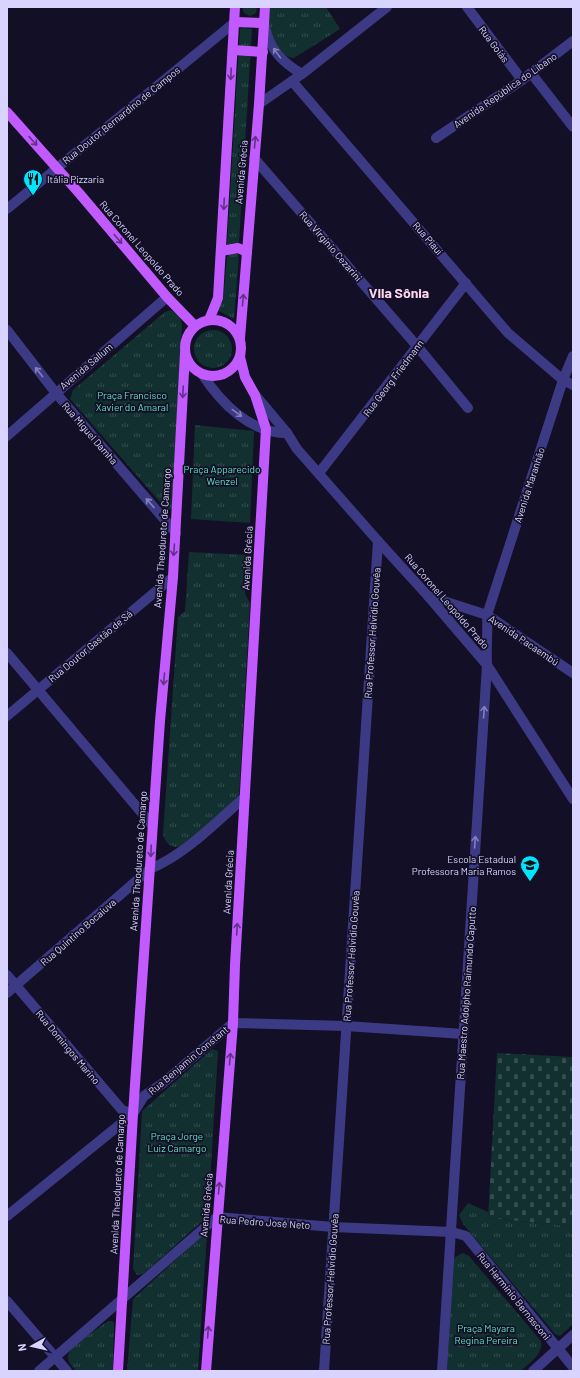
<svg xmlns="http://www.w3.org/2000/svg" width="580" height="1378" font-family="Barlow,sans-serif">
<defs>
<pattern id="grass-tufts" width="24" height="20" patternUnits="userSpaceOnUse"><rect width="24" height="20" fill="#12302f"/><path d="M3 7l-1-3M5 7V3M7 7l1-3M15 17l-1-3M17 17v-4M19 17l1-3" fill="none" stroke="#344d4e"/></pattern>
<pattern id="cemetery-stones" width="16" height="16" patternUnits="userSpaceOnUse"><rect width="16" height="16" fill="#12302f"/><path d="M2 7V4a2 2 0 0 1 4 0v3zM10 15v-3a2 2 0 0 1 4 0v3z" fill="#344d4e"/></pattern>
</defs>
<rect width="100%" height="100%" fill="#130f26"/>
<g fill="url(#grass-tufts)">
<polygon points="242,7 257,7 256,13 250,16 244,13"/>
<path d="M 270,7 L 326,7 L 340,29 L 294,58 C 283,59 271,40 269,29 C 268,22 269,14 270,7 Z"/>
<polygon points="242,28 252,29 239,242 238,244 229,246 227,244 240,29"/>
<polygon points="237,253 239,255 234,319 217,310 219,305 223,302 227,257 229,254"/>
<polygon points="171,310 180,316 182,325 172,509 167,510 70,399 73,390 165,312"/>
<circle cx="213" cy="349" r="19"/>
<polygon points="195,425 254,431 250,523 191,519"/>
<path d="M 189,552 L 248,555 L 245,594 L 250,603 L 239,797 L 181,847 C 171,848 165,843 163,834 L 178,617 L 185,611 Z"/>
<polygon points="212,1049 218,1051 208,1216 143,1274 137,1275 133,1269 142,1111"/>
<polygon points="468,1203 488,1212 488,1218 573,1226 573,1324 560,1336 555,1334 463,1224 459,1215"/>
<polygon points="207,1234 198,1371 127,1371 133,1299 203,1235"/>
<path d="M 463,1253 L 469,1256 L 541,1341 C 544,1354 529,1363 521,1371 L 447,1371 L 453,1262 L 455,1257 Z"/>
<path d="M 108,1321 L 112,1321 L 114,1323 L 113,1371 L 76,1371 C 73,1367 68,1363 68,1357 C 69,1345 99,1328 108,1321 Z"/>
</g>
<polygon fill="url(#cemetery-stones)" points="497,1053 573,1057 573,1226 488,1218"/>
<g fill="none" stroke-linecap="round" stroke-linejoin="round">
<g stroke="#3d3a85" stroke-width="10">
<polyline points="467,7 522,80"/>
<path d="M 265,27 C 270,50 282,62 302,74"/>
<polyline points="531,73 573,127"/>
<polyline points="292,81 508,333 563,380 573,385"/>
<polyline points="259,104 302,74 387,7"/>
<polyline points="436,138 522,80 573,41"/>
<polyline points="254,158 417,346 468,408"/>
<polyline points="7,209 235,22"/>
<polyline points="7,330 55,392 176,533"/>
<path d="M 202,374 C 221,403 250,433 287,433"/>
<polyline points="256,396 287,433 297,449 378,541 428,596 487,665 573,799"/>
<polyline points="7,436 167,297"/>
<polyline points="319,473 466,283"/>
<polyline points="428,596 487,615 573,673"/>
<polyline points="7,653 152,825"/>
<polyline points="7,716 173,577"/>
<polyline points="7,975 122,1110 133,1114"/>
<path d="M 7,993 L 150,869 C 186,854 216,822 245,797"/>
<polyline points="7,1216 133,1114 144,1096 163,1083 233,1023 346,1026 463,1034"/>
<polyline points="7,1301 67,1371"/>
<polyline points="39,1371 217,1217 333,1227 452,1232 466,1236 573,1367"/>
<polyline points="324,1371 378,541"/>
<path d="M 442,1371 L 487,665 C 486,648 488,632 487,615 L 563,380 L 573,356"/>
<polyline points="533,1371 573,1335"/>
</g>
<g stroke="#c25bff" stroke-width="10">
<polyline points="235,22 264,23"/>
<polyline points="233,50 263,52"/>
<polyline points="7,112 79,193 167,297 195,326"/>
<polyline points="221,251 238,248 247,252"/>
<circle cx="213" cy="348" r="28"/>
<polyline points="209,320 218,298 235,7"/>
<polyline points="240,338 259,104 265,7"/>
<polyline points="118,1371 133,1114 160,721 173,577 185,353"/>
<polyline points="206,1371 233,1023 235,965 266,429 255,395 245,377 240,357"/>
</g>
</g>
<defs><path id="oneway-shaft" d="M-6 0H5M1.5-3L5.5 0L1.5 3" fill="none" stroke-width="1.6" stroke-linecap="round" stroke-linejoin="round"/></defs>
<g stroke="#837fbc">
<use href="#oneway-shaft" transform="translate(277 53) rotate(-126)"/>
<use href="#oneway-shaft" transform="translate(39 372) rotate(-128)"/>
<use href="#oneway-shaft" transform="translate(237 413) rotate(36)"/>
<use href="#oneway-shaft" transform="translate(150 503) rotate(-131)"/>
<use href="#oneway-shaft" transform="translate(484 712) rotate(-86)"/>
<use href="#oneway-shaft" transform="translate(475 842) rotate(-86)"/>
</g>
<g stroke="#623188">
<use href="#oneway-shaft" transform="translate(231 74) rotate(93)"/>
<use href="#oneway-shaft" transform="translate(33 141) rotate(48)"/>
<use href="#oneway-shaft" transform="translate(255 142) rotate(-85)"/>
<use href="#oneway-shaft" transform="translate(224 204) rotate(93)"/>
<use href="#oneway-shaft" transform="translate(118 239) rotate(50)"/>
<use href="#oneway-shaft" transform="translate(243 300) rotate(-85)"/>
<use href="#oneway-shaft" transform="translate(183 392) rotate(93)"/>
<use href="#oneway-shaft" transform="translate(174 550) rotate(94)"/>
<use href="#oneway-shaft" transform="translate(164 679) rotate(95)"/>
<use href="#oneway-shaft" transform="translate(151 851) rotate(92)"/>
<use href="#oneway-shaft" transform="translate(237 929) rotate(-87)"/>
<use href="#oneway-shaft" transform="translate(230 1059) rotate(-85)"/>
<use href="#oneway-shaft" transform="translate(219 1188) rotate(-85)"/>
<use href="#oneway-shaft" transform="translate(208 1332) rotate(-86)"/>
</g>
<defs>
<symbol id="restaurant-pin" viewBox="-11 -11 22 30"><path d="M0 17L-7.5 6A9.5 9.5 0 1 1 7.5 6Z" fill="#00e5ff" stroke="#130f26"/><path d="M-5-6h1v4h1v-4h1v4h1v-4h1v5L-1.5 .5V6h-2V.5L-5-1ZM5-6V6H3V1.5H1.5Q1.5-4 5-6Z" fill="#111"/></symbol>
<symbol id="school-pin" viewBox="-11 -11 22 30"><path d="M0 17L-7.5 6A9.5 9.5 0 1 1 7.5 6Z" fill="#00e5ff" stroke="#130f26"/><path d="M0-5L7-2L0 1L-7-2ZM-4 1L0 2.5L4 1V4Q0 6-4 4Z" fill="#111"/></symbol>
</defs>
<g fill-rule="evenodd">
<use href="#restaurant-pin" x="22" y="168" width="22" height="30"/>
<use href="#school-pin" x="519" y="854" width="22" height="30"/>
</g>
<g text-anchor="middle" stroke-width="3.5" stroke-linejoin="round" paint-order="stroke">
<g font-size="10" fill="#d9d4ff" stroke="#130f26">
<text transform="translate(494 44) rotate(53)" y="4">Rua Goiás</text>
<text transform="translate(505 90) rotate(-35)" y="4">Avenida República do Líbano</text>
<text transform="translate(121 115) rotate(-39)" y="4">Rua Doutor Bernardino de Campos</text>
<text transform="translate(241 172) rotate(-85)" y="4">Avenida Grécia</text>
<text transform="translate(428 238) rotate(49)" y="4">Rua Piauí</text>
<text transform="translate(331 246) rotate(49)" y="4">Rua Virginio Cezarini</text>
<text transform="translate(142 248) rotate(49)" y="4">Rua Coronel Leopoldo Prado</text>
<text transform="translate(86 366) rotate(-40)" y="4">Avenida Sallum</text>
<text transform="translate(393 378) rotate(-53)" y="4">Rua Georg Friedmann</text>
<text transform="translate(90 433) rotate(49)" y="4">Rua Miguel Damha</text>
<text transform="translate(529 485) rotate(-72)" y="4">Avenida Maranhão</text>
<text transform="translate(162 538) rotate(-86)" y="4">Avenida Theodureto de Camargo</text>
<text transform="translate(247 558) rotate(-87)" y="4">Avenida Grécia</text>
<text transform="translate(447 601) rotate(49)" y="4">Rua Coronel Leopoldo Prado</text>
<text transform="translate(372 633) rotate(-86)" y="4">Rua Professor Helvidio Gouvêa</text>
<text transform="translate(524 640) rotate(34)" y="4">Avenida Pacaembú</text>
<text transform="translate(90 646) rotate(-40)" y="4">Rua Doutor Gastão de Sá</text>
<text transform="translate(138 861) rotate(-86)" y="4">Avenida Theodureto de Camargo</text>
<text transform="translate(228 882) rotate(-87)" y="4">Avenida Grécia</text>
<text transform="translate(78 932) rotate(-41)" y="4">Rua Quintino Bocaiuva</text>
<text transform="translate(351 956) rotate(-86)" y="4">Rua Professor Helvidio Gouvêa</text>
<text transform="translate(466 993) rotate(-86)" y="4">Rua Maestro Adolpho Raimundo Caputto</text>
<text transform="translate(68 1047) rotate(50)" y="4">Rua Domingos Marino</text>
<text transform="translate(188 1060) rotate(-40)" y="4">Rua Benjamin Constant</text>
<text transform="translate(117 1184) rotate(-87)" y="4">Avenida Theodureto de Camargo</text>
<text transform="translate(206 1205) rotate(-85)" y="4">Avenida Grécia</text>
<text transform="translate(265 1222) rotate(4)" y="4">Rua Pedro José Neto</text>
<text transform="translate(330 1279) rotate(-86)" y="4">Rua Professor Helvidio Gouvêa</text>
<text transform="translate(514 1296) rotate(51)" y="4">Rua Herminio Bernasconi</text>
</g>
<g font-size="10" fill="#d9d4ff" stroke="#130f26" text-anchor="start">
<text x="47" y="183">Itália Pizzaria</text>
<text x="516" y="863" text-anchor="end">Escola Estadual<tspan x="516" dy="12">Professora Maria Ramos</tspan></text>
</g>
<g font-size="10" fill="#5fe0c0" stroke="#130f26">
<text x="132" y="399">Praça Francisco<tspan x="132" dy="12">Xavier do Amaral</tspan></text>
<text x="222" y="473">Praça Apparecido<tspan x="222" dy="12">Wenzel</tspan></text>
<text x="177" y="1140">Praça Jorge<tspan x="177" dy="12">Luiz Camargo</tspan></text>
<text x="486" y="1332">Praça Mayara<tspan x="486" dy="12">Regina Pereira</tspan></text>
</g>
<g font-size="14" font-weight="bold" fill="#ffd6f0" stroke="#130f26">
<text x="399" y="298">Vila Sônia</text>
</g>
</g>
<rect width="580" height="1378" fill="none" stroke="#d9d4ff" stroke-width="16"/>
<g transform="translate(32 1346) rotate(262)" stroke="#130f26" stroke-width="3" paint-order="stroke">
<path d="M0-3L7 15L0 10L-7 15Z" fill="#d9d4ff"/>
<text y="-6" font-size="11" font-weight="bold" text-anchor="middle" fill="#d9d4ff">N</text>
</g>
</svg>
